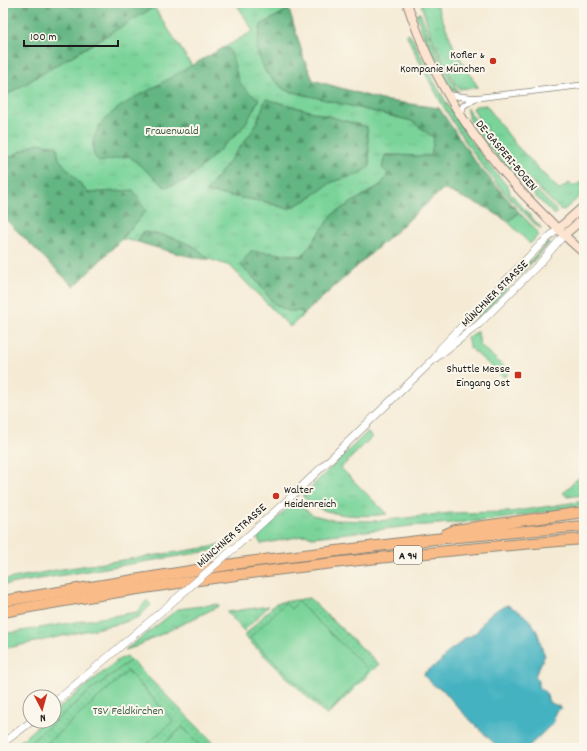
<svg xmlns="http://www.w3.org/2000/svg" width="587" height="751" font-family="Dekko,sans-serif">
<defs>
<pattern id="grass-tufts" width="24" height="20" patternUnits="userSpaceOnUse"><rect width="24" height="20" fill="#7ad49a"/><path d="M3 7l-1-3M5 7V3M7 7l1-3M15 17l-1-3M17 17v-4M19 17l1-3" fill="none" stroke="#69b584"/></pattern>
<pattern id="forest-firs" width="22" height="20" patternUnits="userSpaceOnUse"><rect width="22" height="20" fill="#63b682"/><path d="M5 1l3.5 6h-7zM16 11l3.5 6h-7z" fill="#51936a"/></pattern>
<pattern id="park-dots" width="8" height="8" patternUnits="userSpaceOnUse"><rect width="8" height="8" fill="#7ad49a"/><path d="M2 2h.1M6 6h.1" fill="none" stroke="#69b584" stroke-width="1.8" stroke-linecap="round"/></pattern>
</defs>
<rect width="100%" height="100%" fill="#fbf7ec"/>
<filter id="ink" filterUnits="userSpaceOnUse"><feTurbulence type="fractalNoise" baseFrequency=".025" numOctaves="2"/><feDisplacementMap in="SourceGraphic" scale="8" xChannelSelector="R" yChannelSelector="G"/><feConvolveMatrix kernelMatrix="1 2 1 2 8 2 1 2 1" color-interpolation-filters="sRGB"/></filter>
<filter id="wash" filterUnits="userSpaceOnUse"><feTurbulence type="fractalNoise" baseFrequency=".012" numOctaves="4" result="noise"/><feDisplacementMap in="SourceGraphic" scale="16" xChannelSelector="R" yChannelSelector="G"/><feGaussianBlur stdDeviation="0.9" result="paint"/><feColorMatrix in="noise" values="0 0 0 0 0 0 0 0 0 0 0 0 0 0 0 0 0 1.4 0 .05"/><feComposite in="paint" operator="in"/></filter>
<g filter="url(#wash)">
<rect width="100%" height="100%" fill="#f5ebd5"/>
<g fill="url(#grass-tufts)" stroke="#4b785b" fill-rule="evenodd">
<path d="M 236,3 L 287,3 L 289,9 L 261,25 L 266,73 L 285,90 L 412,121 L 434,138 L 431,156 L 385,155 L 388,174 L 382,184 L 333,214 L 302,256 L 251,251 L 240,265 C 246,271 252,276 258,283 C 273,301 275,312 302,311 L 303,315 L 290,327 L 230,266 L 209,259 L 192,245 L 152,233 L 143,232 L 138,242 L 122,239 L 146,211 L 114,191 L 88,193 L 59,159 L 38,143 L 3,160 L 3,97 L 154,7 L 192,66 L 253,31 ZM 266,99 L 367,127 L 370,166 L 359,174 L 332,182 L 308,199 L 288,209 L 266,202 L 206,192 L 254,129 Z"/>
<path d="M 436,3 L 455,50 L 478,87 L 459,89 C 442,64 429,32 421,4 Z"/>
<path d="M 420,13 L 438,55 L 459,94 C 439,81 424,36 416,14 Z"/>
<path d="M 408,33 L 414,41 C 439,96 470,144 509,188 L 510,193 L 542,229 C 535,226 528,216 522,211 C 471,160 436,98 406,34 Z"/>
<polygon points="486,105 516,145 559,190 569,183 573,186 584,181 584,193 564,210 559,209 505,155 479,120 473,108 476,106"/>
<path d="M 467,108 L 498,151 L 558,212 L 555,215 C 539,200 463,128 467,108 Z"/>
<polygon points="519,212 537,231 538,235 530,244 508,222"/>
<polygon points="548,242 550,243 468,330 465,330"/>
<polygon points="476,332 478,332 480,345 509,371 505,378 470,348 467,338"/>
<path d="M 367,432 L 372,437 L 341,468 L 387,514 C 364,517 337,517 316,507 C 311,505 306,499 302,496 Z"/>
<polygon points="584,472 584,482 580,486 584,491 584,495 567,497 563,493"/>
<polygon points="584,501 584,506 493,520 411,526 312,537 307,535 261,544 257,537 294,502 313,515 333,520 379,521 450,513 510,512"/>
<polygon points="222,543 224,545 215,550 3,585 3,580 56,570 211,547"/>
<polygon points="147,600 151,605 139,617 122,623 3,649 3,634 137,612"/>
<polygon points="218,604 219,606 135,647 125,650 178,609"/>
<polygon points="269,606 244,631 227,612"/>
<polygon points="127,656 131,660 24,748 13,748 43,721 54,721 54,712 118,660"/>
</g>
<g fill="url(#forest-firs)" stroke="#40694f">
<polygon points="3,3 161,3 3,97"/>
<polygon points="289,9 304,59 313,80 382,100 439,108 477,164 519,212 508,222 487,208 443,189 303,315 302,311 288,311 273,303 258,282 240,265 251,251 302,256 333,214 382,184 388,174 382,168 385,155 431,156 434,138 412,121 285,90 266,73 256,49 261,25"/>
<path d="M 223,48 L 229,49 C 240,73 231,83 259,99 L 248,120 L 240,131 L 193,175 L 186,181 L 165,187 L 129,156 L 99,162 C 88,152 93,135 101,124 C 112,109 136,97 151,89 C 175,75 199,61 223,48 Z"/>
<polygon points="266,99 367,127 370,166 359,174 332,182 308,199 288,209 266,202 206,192 254,129"/>
<polygon points="38,143 57,146 59,159 88,193 133,190 146,211 122,239 74,287 3,217 3,160"/>
<path d="M 143,232 C 166,234 193,242 209,259 C 200,261 150,246 138,242 Z"/>
</g>
<g fill="url(#park-dots)" stroke="#4b785b">
<polygon points="309,598 379,664 327,716 244,636 276,603"/>
<polygon points="131,660 219,748 24,748 90,691"/>
</g>
<g fill="#7ad49a" stroke="#4b785b">
<polygon points="298,602 369,670 328,713 250,638 285,603 291,609"/>
<polygon points="128,671 173,721 143,748 42,748"/>
<polygon points="183,727 202,748 159,748"/>
</g>
<path fill="#44b2c1" stroke="#30676e" d="M 507,605 C 520,611 533,620 538,634 C 541,642 540,646 545,655 L 535,676 L 538,681 L 538,686 L 546,693 L 549,702 L 562,708 L 555,712 L 554,722 L 527,748 L 499,748 L 462,712 L 443,690 L 436,687 L 425,677 L 424,673 L 439,663 L 449,651 L 462,642 L 465,638 C 478,635 480,626 487,617 C 491,612 501,608 507,605 Z"/>
</g>
<g filter="url(#ink)">
<g fill="none" stroke-linecap="round" stroke-linejoin="round">
<defs>
<g id="minor">
<polyline points="448,95 475,98 584,85"/>
<polyline points="461,115 463,106 475,98"/>
</g>
<g id="tertiary">
<polyline points="435,358 440,349 541,244 558,229"/>
<polyline points="239,544 293,495 433,360 479,324 540,263 564,235"/>
<polyline points="54,703 170,604"/>
<polyline points="3,743 32,721"/>
</g>
<g id="secondary">
<path d="M 407,3 C 434,85 477,148 538,209 C 553,224 568,240 584,253"/>
<polyline points="558,229 584,206"/>
<polyline points="564,235 584,218"/>
</g>
<g id="motorway">
<polyline points="446,534 455,530 584,512"/>
<polyline points="3,601 240,563 434,539 584,526"/>
<path d="M 3,612 C 195,576 390,554 584,539"/>
</g>
</defs>
<use href="#minor" stroke="#888478" stroke-width="7"/>
<use href="#tertiary" stroke="#888478" stroke-width="8"/>
<use href="#secondary" stroke="#888478" stroke-width="10"/>
<use href="#motorway" stroke="#888478" stroke-width="12"/>
<use href="#minor" stroke="#fff" stroke-width="5.5"/>
<use href="#tertiary" stroke="#fff" stroke-width="7"/>
<use href="#secondary" stroke="#fde4d0" stroke-width="8"/>
<use href="#motorway" stroke="#f9bc89" stroke-width="10"/>
<defs>
<polyline id="tertiary-bridge" points="170,604 239,544"/>
</defs>
<use href="#tertiary-bridge" stroke="#888478" stroke-width="8" stroke-linecap="butt"/>
<use href="#tertiary-bridge" stroke="#fff" stroke-width="7"/>
</g>
</g>
<g fill="#c8321e" stroke="#fbf7ec" stroke-width="1.5">
<circle cx="493" cy="61" r="4"/>
<rect x="514" y="371" width="8" height="8" rx="2"/>
<circle cx="276" cy="496" r="4"/>
</g>
<g text-anchor="middle" stroke-width="4" stroke-linejoin="round" paint-order="stroke">
<rect fill="#fbf7ec" stroke="#5f5e5a" stroke-width="1" x="394" y="546" width="28" height="18" rx="3"/>
<g font-size="11" font-weight="bold" fill="#1c1c1c">
<text x="408" y="559">A 94</text>
</g>
<g font-size="12" fill="#1c1c1c" stroke="#fbf7ec" text-anchor="end">
<text x="485" y="58">Kofler &amp;<tspan x="485" dy="14">Kompanie München</tspan></text>
<text x="510" y="372">Shuttle Messe<tspan x="510" dy="14">Eingang Ost</tspan></text>
<text x="284" y="493" text-anchor="start">Walter<tspan x="284" dy="14">Heidenreich</tspan></text>
</g>
<g font-size="12" fill="#3d5c48" stroke="#fbf7ec">
<text x="172" y="134">Frauenwald</text>
<text x="128" y="714">TSV Feldkirchen</text>
</g>
<g font-size="12" fill="#1c1c1c" stroke="#fbf7ec">
<text transform="translate(507 155) rotate(50)" y="4">DE-GASPERI-BOGEN</text>
<text transform="translate(494 293) rotate(-45)" y="4">MÜNCHNER STRASSE</text>
<text transform="translate(231 535) rotate(-42)" y="4">MÜNCHNER STRASSE</text>
</g>
</g>
<rect width="587" height="751" fill="none" stroke="#fbf7ec" stroke-width="16"/>
<g transform="translate(42 709) rotate(174)"><circle r="19" fill="#fbf7ec" stroke="#a29f99"/>
<path d="M0-3L7 15L0 10L-7 15Z" fill="#c8321e"/>
<text y="-6" font-size="11" font-weight="bold" text-anchor="middle" fill="#1c1c1c">N</text>
</g>
<path d="M24 40v6h94v-6" fill="none" stroke="#1c1c1c" stroke-width="2"/>
<text x="30" y="40" font-size="12" fill="#1c1c1c" stroke="#fbf7ec" stroke-width="3" paint-order="stroke">100 m</text>
</svg>
